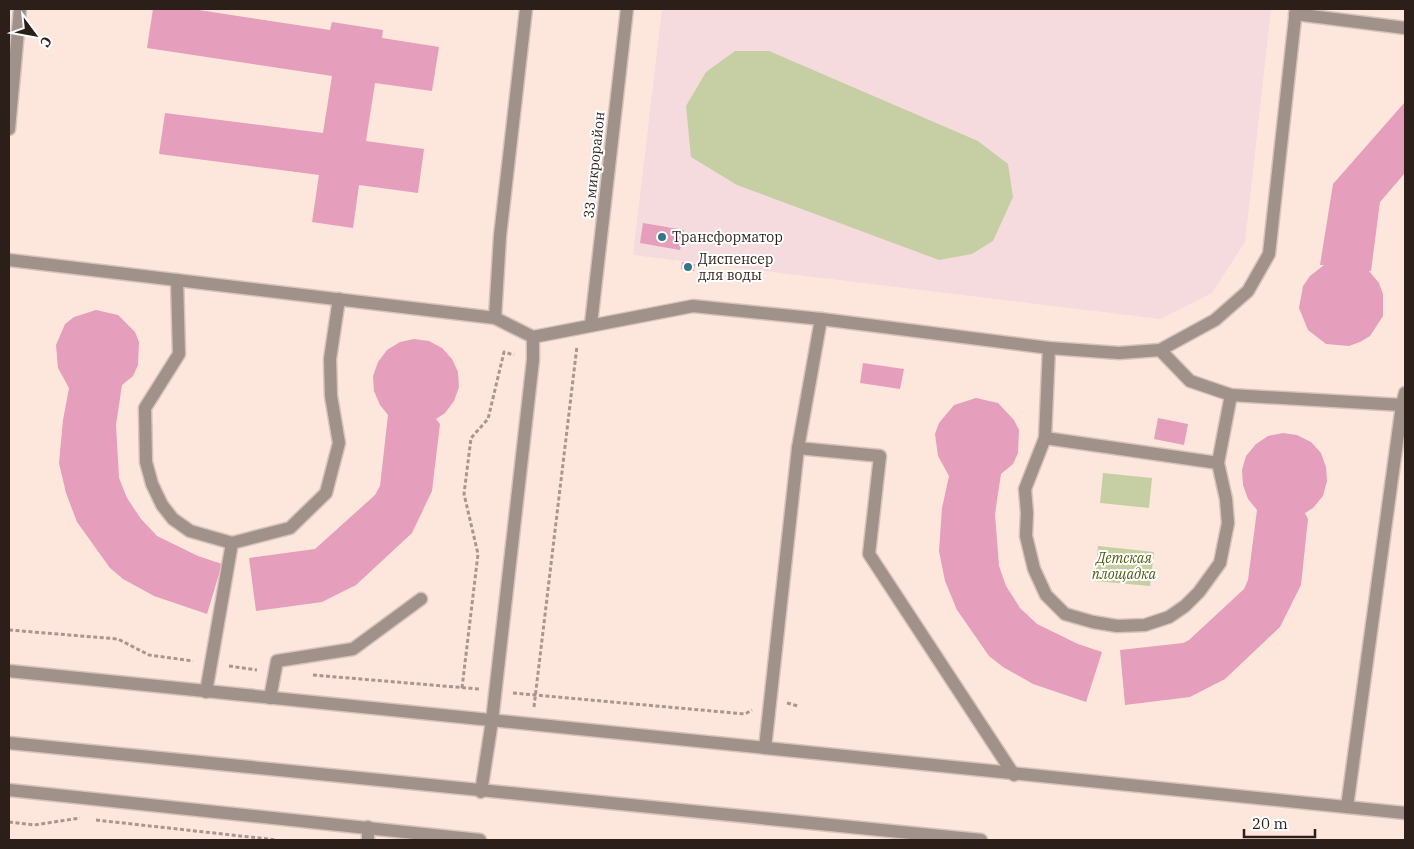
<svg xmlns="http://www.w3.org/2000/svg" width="1414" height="849" font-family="'IBM Plex Serif',serif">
<rect width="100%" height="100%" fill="#fde7dd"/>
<polygon fill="#f5dbde" points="662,9 1271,9 1245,242 1212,293 1160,319 633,255"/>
<g fill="#c5cfa3">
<polygon points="735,51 769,51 978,141 1008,164 1013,197 993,241 972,254 939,260 737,185 691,157 686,106 706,72"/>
<polygon points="1103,473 1152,478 1149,508 1100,503"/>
<polygon points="1098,546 1154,552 1150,586 1095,581"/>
</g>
<g fill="#e59ebb">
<polygon points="153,9 192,9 330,30 332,22 383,30 382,38 439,47 432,91 375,83 366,141 424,149 418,193 359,185 353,228 312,222 319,175 159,154 165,113 323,133 332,76 147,48"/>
<polygon points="1405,102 1405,173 1380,202 1371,271 1369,271 1379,283 1383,294 1383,316 1370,336 1360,342 1349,346 1326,344 1308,330 1299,308 1303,286 1310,276 1324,265 1320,265 1333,184"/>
<polygon points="643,223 684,230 680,250 640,243"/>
<polygon points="682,262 695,264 694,271 681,269"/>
<polygon points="96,310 118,315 135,332 139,342 138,365 133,376 122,385 116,425 119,478 127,498 141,519 157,536 198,556 222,564 207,614 154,596 123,579 110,568 77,522 66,493 59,463 63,420 69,388 58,368 56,345 65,324 74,317"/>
<polygon points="414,339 429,341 442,348 452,359 458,372 459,387 454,401 445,413 436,419 440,424 432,491 412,533 356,585 322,602 256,611 249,558 315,549 375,495 380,486 388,415 380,405 374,391 373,376 378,362 387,350 400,342"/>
<polygon points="863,363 904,369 900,389 860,383"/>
<polygon points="976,398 998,403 1014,420 1019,430 1018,453 1013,464 1001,474 995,514 999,566 1006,586 1020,608 1037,624 1078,644 1102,652 1086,702 1033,684 1003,667 989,656 957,610 945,581 939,551 942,508 949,476 938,456 935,434 939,423 954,405"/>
<polygon points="1158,418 1188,424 1184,445 1154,439"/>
<polygon points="1283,433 1297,435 1311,442 1321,453 1326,467 1327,481 1323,496 1313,508 1305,513 1308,519 1301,585 1280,627 1225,679 1190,697 1125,705 1120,650 1183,643 1189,640 1244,589 1248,580 1257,510 1248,499 1243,485 1242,470 1246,456 1256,444 1268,436"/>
</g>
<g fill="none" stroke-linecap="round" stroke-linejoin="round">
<defs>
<g id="service">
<polyline points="1295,14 1405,28"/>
<polyline points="177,280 179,354 145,408 146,462 152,484 162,505 173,519 190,531 232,543"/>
<polyline points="1049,348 1045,438 1025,489 1027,513 1026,536 1034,569 1046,595 1065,614 1093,622 1117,626 1145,625 1169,617 1185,606 1199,592 1220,563 1228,523 1226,499 1218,463 1231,395"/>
<polyline points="1160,350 1190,381 1231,395 1402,405 1405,393"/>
<polyline points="1045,438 1218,463"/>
<polyline points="798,448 880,456 869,554 1014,775"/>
<polyline points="206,692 232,543 290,528 326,493 339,443 331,396 330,359 339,299"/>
<polyline points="270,698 277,661 353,649 421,599"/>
<polyline points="1347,807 1402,405 1405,406"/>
<polyline points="368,840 368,827"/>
</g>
<g id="minor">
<polyline points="9,129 20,9"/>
<polyline points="9,260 495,318 533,337 693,306 821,319 1049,348 1119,353 1160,350 1215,320 1248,291 1269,254 1296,9"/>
<polyline points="495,318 500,236 526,9"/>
<polyline points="591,324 627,9"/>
<polyline points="9,671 1405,813"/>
<polyline points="765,748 798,448 821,319"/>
<polyline points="481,792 492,721 533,360 533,337"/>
</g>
<g id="tertiary">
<polyline points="9,743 981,840"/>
<polyline points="9,790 480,840"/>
</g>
</defs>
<use href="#service" stroke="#d7c3ba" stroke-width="15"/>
<use href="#minor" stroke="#d7c3ba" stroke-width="15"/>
<use href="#tertiary" stroke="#d7c3ba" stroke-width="15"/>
<g stroke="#a9968e" stroke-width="3" stroke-dasharray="4 2.5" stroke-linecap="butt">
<polyline points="9,630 118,639 149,655 193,661"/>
<polyline points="229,666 257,670"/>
<polyline points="313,675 479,689"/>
<polyline points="462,688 478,554 464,494 471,438 488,419 504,352 514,355"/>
<polyline points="513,693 745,714 752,710"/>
<polyline points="787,703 798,706"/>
<polyline points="534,707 577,346"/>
<polyline points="96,820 277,840"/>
<polyline points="9,822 34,825 80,818"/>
</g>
<use href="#service" stroke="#a1918b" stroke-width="12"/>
<use href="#minor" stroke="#a1918b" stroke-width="12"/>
<use href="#tertiary" stroke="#a1918b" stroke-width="12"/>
</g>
<g fill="#337787" stroke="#fff" stroke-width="2">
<circle cx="662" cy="237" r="5"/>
<circle cx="688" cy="267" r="5"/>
</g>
<g text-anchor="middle" stroke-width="4" stroke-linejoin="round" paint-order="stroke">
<g font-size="14" fill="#2c1e19" stroke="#fff">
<text transform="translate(594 165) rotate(-84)" y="5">33 микрорайон</text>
</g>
<g font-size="14" fill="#2c1e19" stroke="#fff" text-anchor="start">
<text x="672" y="242">Трансформатор</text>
<text x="698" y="264">Диспенсер<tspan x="698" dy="16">для воды</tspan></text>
</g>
<g font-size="14" font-style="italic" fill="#515c0e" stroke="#fff">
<text x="1124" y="563">Детская<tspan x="1124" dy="16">площадка</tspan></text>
</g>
</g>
<rect width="1414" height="849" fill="none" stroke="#2c1e19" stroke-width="20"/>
<g transform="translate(35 35) rotate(122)" stroke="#ffffff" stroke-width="4" paint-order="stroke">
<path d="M0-4L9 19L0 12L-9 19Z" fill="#2c1e19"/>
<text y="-8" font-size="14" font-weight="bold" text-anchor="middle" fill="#2c1e19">С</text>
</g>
<path d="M1244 829v8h71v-8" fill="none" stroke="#2c1e19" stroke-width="2.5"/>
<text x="1252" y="829" font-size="15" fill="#2c1e19" stroke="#ffffff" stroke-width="4" paint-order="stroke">20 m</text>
</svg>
